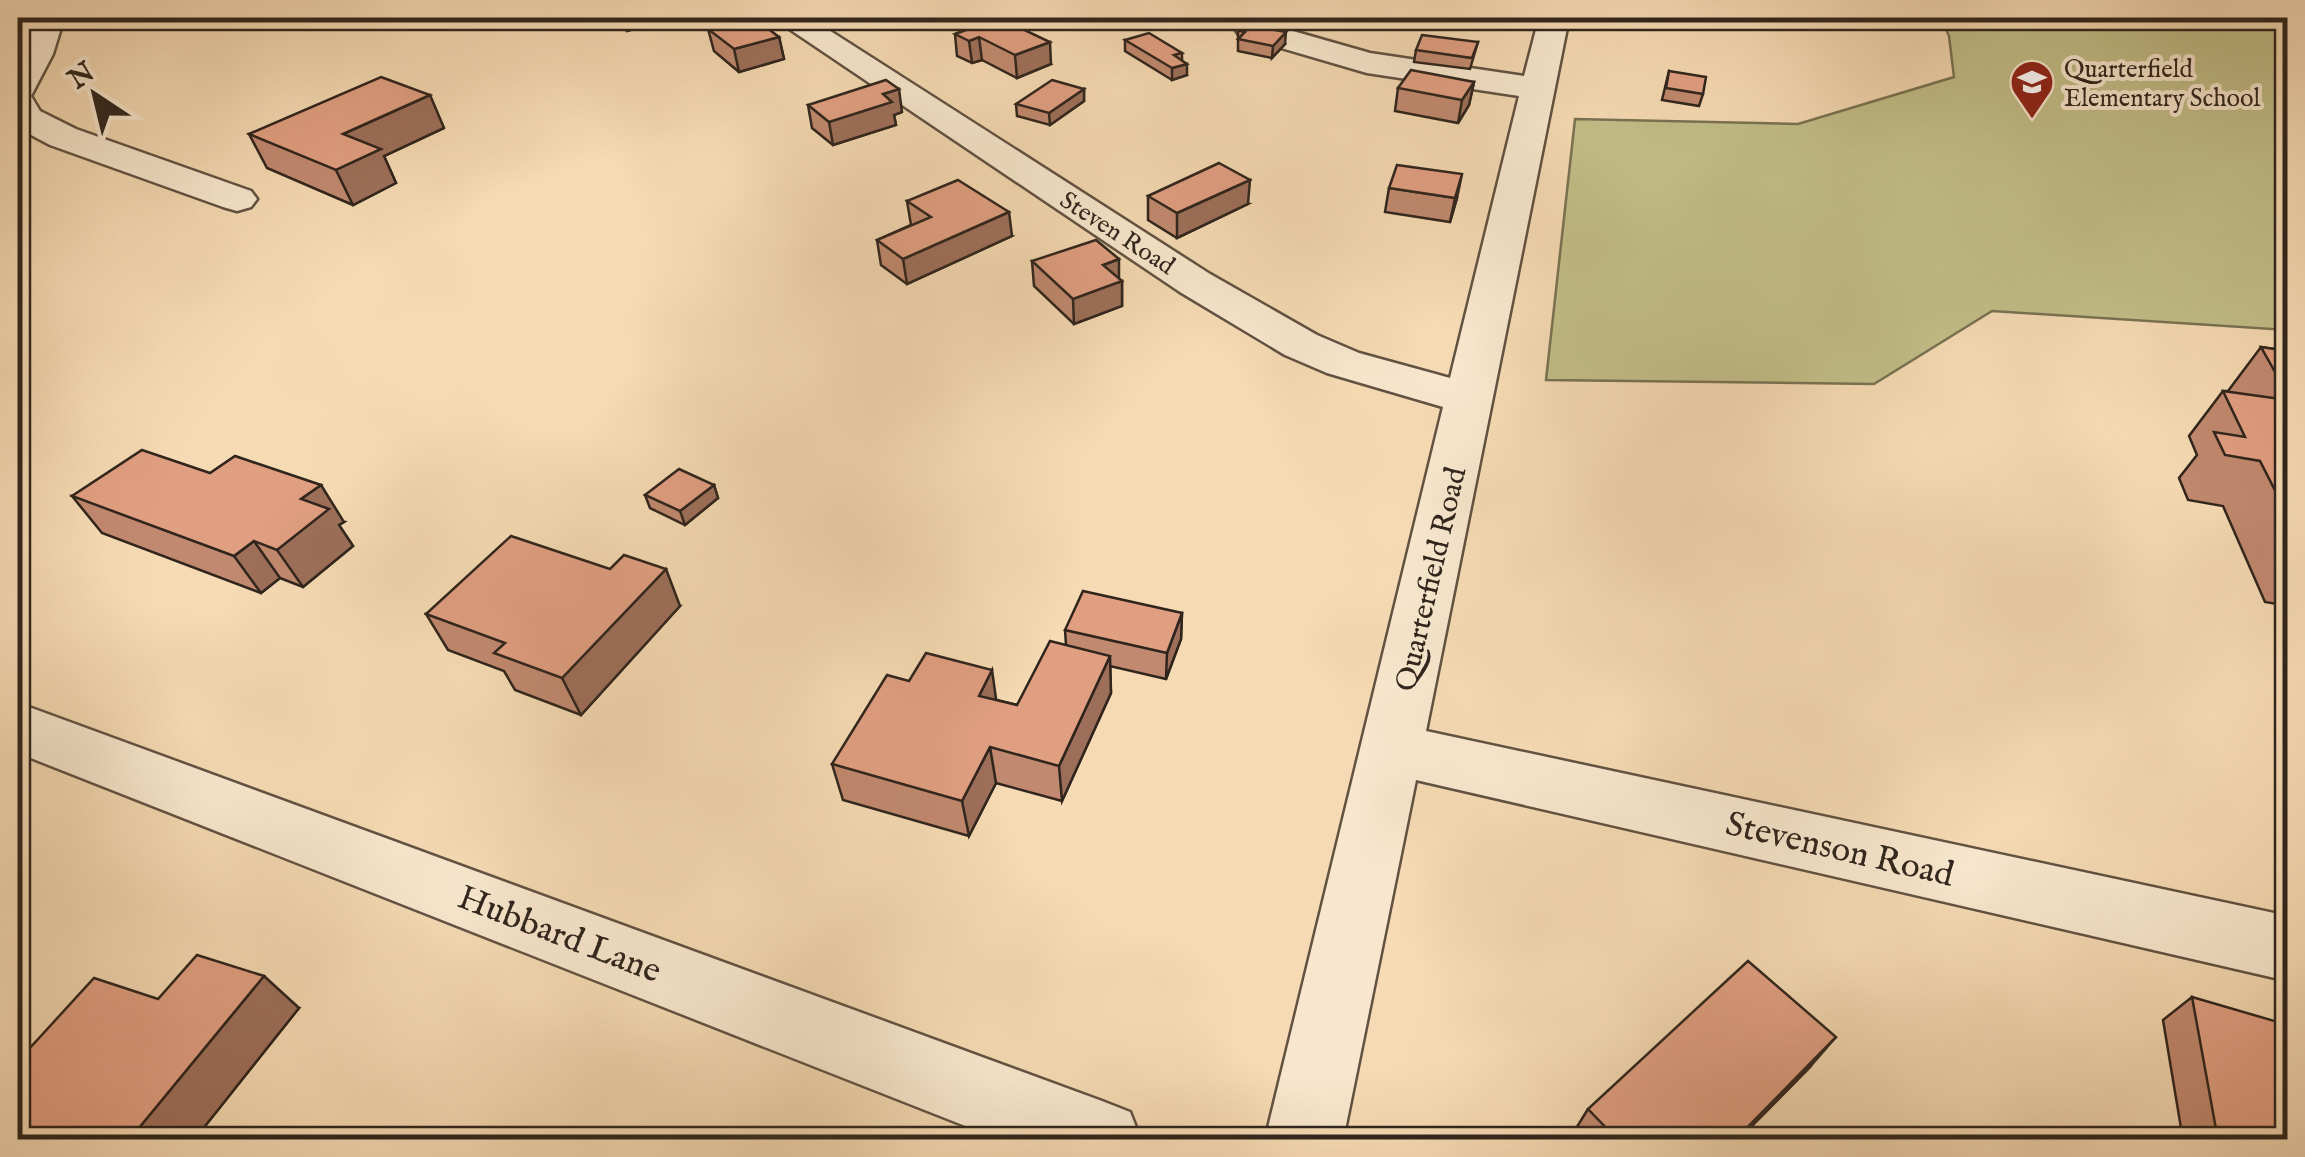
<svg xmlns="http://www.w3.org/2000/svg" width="2305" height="1157" font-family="'IM FELL English',serif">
<rect width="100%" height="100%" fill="#f5dab3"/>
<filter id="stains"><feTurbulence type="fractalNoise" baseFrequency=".002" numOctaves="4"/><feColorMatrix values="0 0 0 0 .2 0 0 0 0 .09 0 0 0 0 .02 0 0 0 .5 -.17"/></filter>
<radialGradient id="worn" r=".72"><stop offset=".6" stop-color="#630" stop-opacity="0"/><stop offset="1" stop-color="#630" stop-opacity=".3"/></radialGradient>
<polygon fill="#c2be88" stroke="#797252" stroke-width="2.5" points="1941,18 2287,18 2287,330 1992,311 1874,384 1546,380 1575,119 1798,124 1954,77 1949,36"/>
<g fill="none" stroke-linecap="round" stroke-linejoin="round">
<defs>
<g id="minor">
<polygon points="33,18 64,18 53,54 31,96 40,111 76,129 251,191 257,199 251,207 237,211 223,207 50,145 18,128 18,58"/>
<polygon points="773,18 810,18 1210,274 1317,335 1359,353 1450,378 1519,96 1367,73 1240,36 1235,29 1240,22 1251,19 1370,53 1524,76 1539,18 1569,18 1426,731 2288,916 2288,981 1416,780 1343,1140 1265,1140 1443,407 1327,373 1285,355 1180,292"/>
<polygon points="18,703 1102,1101 1130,1112 1141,1140 1001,1140 18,753"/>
</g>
</defs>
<use href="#minor" stroke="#615242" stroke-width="5"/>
<use href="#minor" fill="#f8e7ce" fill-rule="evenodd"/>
</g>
<g fill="#c1896f" stroke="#30251d" stroke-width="2.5">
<polygon points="617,18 667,18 668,20 627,31 619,25"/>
<polygon points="999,18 1051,64 1017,78 982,60 972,63 957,56 955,34"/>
<polygon points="1732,18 1757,18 1756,21 1733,20"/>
<polygon points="708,29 779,37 784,59 739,72 714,51"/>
<polygon points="1238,30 1285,44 1272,58 1238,51"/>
<polygon points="1125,40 1182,53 1182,60 1187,75 1172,80 1125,51"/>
<polygon points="1478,42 1470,69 1414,62 1416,50"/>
<polygon points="1669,71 1703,94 1699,106 1662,100"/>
<polygon points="1474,82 1469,105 1458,123 1395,111 1398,88"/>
<polygon points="1084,89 1084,101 1050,125 1017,116 1016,104"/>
<polygon points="808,105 902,112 894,115 896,125 833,145 812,128"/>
<polygon points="444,128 384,156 396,183 353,205 267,168 249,134"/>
<polygon points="1389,188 1457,198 1450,222 1385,212"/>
<polygon points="1148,196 1248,204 1177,238 1148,220"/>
<polygon points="907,201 1012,236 907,284 881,265 877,240 911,225"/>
<polygon points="1032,261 1119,279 1122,281 1122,306 1074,324 1034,286"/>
<polygon points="2261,347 2288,351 2288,606 2265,602 2223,506 2188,500 2179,478 2197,455 2189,436 2223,391 2228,391"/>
<polygon points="714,485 718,498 685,525 650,508 645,495"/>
<polygon points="72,496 344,522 339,525 353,546 303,587 280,578 261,593 102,533"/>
<polygon points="680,606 581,715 515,690 504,671 448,650 426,614"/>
<polygon points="1182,613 1181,639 1166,679 1110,666 1111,693 1062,801 996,783 969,836 843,800 832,764 997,700 1017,705 1066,645 1065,630"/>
<polygon points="2192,997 2288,1140 2183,1140 2163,1020"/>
<polygon points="158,999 299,1008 194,1140 26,1140 18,1136 18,1061"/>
<polygon points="1809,1068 1738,1140 1572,1140 1570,1138 1588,1109"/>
</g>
<g fill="#9d6f5a" stroke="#30251d" stroke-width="2.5">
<polygon points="633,18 667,18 668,20 627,31 623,20"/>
<polygon points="1286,32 1285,44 1272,58 1273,46"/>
<polygon points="779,37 784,59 739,72 734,49"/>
<polygon points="979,37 982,60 972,63 969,41"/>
<polygon points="1050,42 1051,64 1017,78 1015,55"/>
<polygon points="1187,64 1187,75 1172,80 1172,68"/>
<polygon points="1474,82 1469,105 1458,123 1462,100"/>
<polygon points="899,89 902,112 894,115 896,125 833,145 829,122 883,94"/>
<polygon points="1084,89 1084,101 1050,125 1049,113"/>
<polygon points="430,95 444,128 384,156 396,183 353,205 336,170 343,134"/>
<polygon points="1462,174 1457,198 1450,222 1455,198"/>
<polygon points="1250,180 1248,204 1177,238 1177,213"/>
<polygon points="1009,212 1012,236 907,284 903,259"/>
<polygon points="1119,259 1119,282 1122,281 1122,306 1074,324 1073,299 1103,265"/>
<polygon points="321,485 344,522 339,525 353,546 303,587 277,550 301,499"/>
<polygon points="714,485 718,498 685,525 680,511"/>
<polygon points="254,541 280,578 261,593 234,556"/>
<polygon points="666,569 680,606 581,715 562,678"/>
<polygon points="1182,613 1181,639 1166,679 1167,653"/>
<polygon points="1110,656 1111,693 1062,801 1059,766"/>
<polygon points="992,670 997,706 979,696"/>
<polygon points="990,747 996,783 969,836 962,801"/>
<polygon points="264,976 299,1008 194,1140 129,1140"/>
<polygon points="1836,1037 1809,1068 1738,1140 1735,1140"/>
</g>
<g fill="#e09f81" stroke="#30251d" stroke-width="2.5">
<polygon points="750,18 754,18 779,37 734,49 708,29"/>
<polygon points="999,18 1050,42 1015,55 979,37 969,41 955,34"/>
<polygon points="1244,24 1286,32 1273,46 1238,39 1245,32 1238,30"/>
<polygon points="1149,33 1182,53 1174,55 1187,64 1172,68 1125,40"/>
<polygon points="1422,35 1478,42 1472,58 1416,50"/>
<polygon points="1411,70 1474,82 1462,100 1398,88"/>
<polygon points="1669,71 1706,77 1703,94 1666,88"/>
<polygon points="381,77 430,95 343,134 381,149 336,170 249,134"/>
<polygon points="886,80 899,89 883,94 892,102 829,122 808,105"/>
<polygon points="1052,80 1084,89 1049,113 1016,104"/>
<polygon points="1219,163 1250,180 1177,213 1148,196"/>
<polygon points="1397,165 1462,174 1455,198 1389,188"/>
<polygon points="958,180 1009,212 903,259 877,240 931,217 907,201"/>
<polygon points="1096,240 1119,259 1103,265 1122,281 1073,299 1032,261"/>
<polygon points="2261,347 2288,351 2288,395"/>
<polygon points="2223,391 2288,400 2288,516 2260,461 2225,455 2214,432 2245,437"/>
<polygon points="142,450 210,473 235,456 321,485 301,499 329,509 277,550 254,541 234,556 72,496"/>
<polygon points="679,469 714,485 680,511 645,495"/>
<polygon points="511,536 610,569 624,555 666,569 562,678 494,653 505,643 426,614"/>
<polygon points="1083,591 1182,613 1167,653 1065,630"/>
<polygon points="1050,641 1110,656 1059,766 990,747 962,801 832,764 887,675 909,681 926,653 992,670 979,696 1017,705"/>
<polygon points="197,955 264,976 129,1140 60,1140 18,1125 18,1061 94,978 158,999"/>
<polygon points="1748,961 1836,1037 1735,1140 1618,1140 1588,1109"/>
<polygon points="2192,997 2288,1025 2288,1140 2218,1140"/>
</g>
<defs>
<symbol id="school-pin" viewBox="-11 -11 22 30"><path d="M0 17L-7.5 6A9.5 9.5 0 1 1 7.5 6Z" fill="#8f2418" stroke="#f8e7ce"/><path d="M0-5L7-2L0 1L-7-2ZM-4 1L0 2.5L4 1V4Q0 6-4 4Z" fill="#fff"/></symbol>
</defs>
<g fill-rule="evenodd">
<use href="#school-pin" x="2007" y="57" width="50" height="68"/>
</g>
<g text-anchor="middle" stroke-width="8" stroke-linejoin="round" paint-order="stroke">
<g font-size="25" fill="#30251d" stroke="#f8e7ce" text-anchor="start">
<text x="2064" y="77">Quarterfield<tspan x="2064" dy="29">Elementary School</tspan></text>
</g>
<g font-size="25" fill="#30251d" stroke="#f8e7ce">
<text transform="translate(1118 232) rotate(33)" y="9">Steven Road</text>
</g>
<g font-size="30" fill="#30251d" stroke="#f8e7ce">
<text transform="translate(1430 579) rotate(-77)" y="10">Quarterfield Road</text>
</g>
<g font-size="35" fill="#30251d" stroke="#f8e7ce">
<text transform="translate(1840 848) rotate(13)" y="12">Stevenson Road</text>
<text transform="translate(560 933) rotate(21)" y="12">Hubbard Lane</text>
</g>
</g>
<rect width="2305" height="1157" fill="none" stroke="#f5dab3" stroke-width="60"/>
<rect x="20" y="20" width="2265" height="1117" fill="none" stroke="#30251d" stroke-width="5"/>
<rect x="30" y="30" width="2245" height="1097" fill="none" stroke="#30251d" stroke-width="2.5"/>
<g transform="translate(95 95) rotate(325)" stroke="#f8e7ce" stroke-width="8" paint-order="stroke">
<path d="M0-8L18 38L0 25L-18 38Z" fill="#30251d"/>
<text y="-15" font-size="28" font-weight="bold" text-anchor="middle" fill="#30251d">N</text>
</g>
<rect width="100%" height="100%" filter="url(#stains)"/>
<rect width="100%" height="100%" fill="url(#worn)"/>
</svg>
